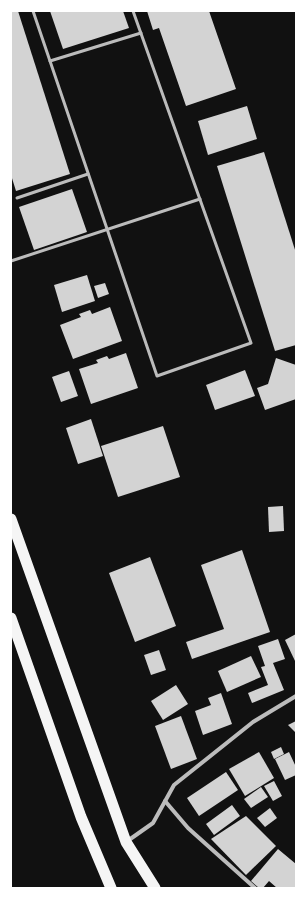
<svg xmlns="http://www.w3.org/2000/svg" width="307" height="899" font-family="Arial,sans-serif">
<rect width="100%" height="100%" fill="#111"/>
<g fill="#d3d3d3">
<polygon points="11,11 18,11 70,174 16,191 11,175"/>
<polygon points="50,11 123,11 129,28 63,49"/>
<polygon points="147,11 209,11 236,89 186,106 159,28 153,30"/>
<polygon points="247,106 257,139 208,155 198,121"/>
<polygon points="264,152 296,253 296,345 275,351 217,166"/>
<polygon points="72,189 87,232 34,250 19,207"/>
<polygon points="87,275 95,301 62,312 54,285"/>
<polygon points="105,283 109,294 98,298 94,286"/>
<polygon points="110,307 122,341 73,359 60,325 81,317 79,314 90,310 92,314"/>
<polygon points="126,353 138,388 91,404 79,369 98,363 96,360 107,356 109,359"/>
<polygon points="276,358 296,365 296,399 265,410 257,388 268,384"/>
<polygon points="245,370 255,396 215,410 206,385"/>
<polygon points="69,371 78,396 61,402 52,377"/>
<polygon points="91,419 103,456 78,464 66,428"/>
<polygon points="163,426 180,477 118,497 101,446"/>
<polygon points="283,506 284,531 269,532 268,507"/>
<polygon points="242,550 270,632 192,659 186,642 224,629 201,565"/>
<polygon points="150,557 176,626 135,642 109,573"/>
<polygon points="296,634 296,663 285,640"/>
<polygon points="278,639 285,659 273,663 284,690 252,703 248,693 268,685 261,667 265,666 258,646"/>
<polygon points="159,650 166,670 151,675 144,655"/>
<polygon points="251,656 261,677 227,692 218,671"/>
<polygon points="176,685 188,704 163,720 151,701"/>
<polygon points="221,693 232,724 203,735 195,711 211,705 208,698"/>
<polygon points="181,716 197,759 171,769 155,726"/>
<polygon points="296,721 296,733 288,725"/>
<polygon points="281,747 284,754 274,759 271,752"/>
<polygon points="259,752 274,778 245,796 229,769"/>
<polygon points="289,752 296,767 296,775 285,780 275,759"/>
<polygon points="226,772 238,790 199,816 187,798"/>
<polygon points="274,781 282,796 273,801 264,786"/>
<polygon points="261,787 268,797 251,808 244,799"/>
<polygon points="232,805 240,816 214,835 206,824"/>
<polygon points="270,808 277,818 265,827 257,818"/>
<polygon points="246,816 276,846 246,875 211,839"/>
<polygon points="278,849 296,864 296,888 277,888 269,881 263,888 259,888 251,881"/>
</g>
<g fill="none" stroke-linecap="round" stroke-linejoin="round">
<g stroke="#bcbcbc" stroke-width="3">
<polyline points="33,11 157,376 251,343 133,11"/>
<polyline points="50,61 141,33"/>
<polyline points="17,198 88,174"/>
<polyline points="11,261 200,199"/>
</g>
<g stroke="#bcbcbc" stroke-width="4">
<polyline points="165,801 188,828 255,888"/>
<polyline points="126,842 153,823 174,785 253,722 296,696"/>
</g>
<g stroke="#f5f5f5" stroke-width="11">
<polyline points="11,519 126,842 155,888"/>
<polyline points="11,618 81,817 111,888"/>
</g>
</g>
<rect width="307" height="899" fill="none" stroke="#ffffff" stroke-width="24"/>
</svg>
